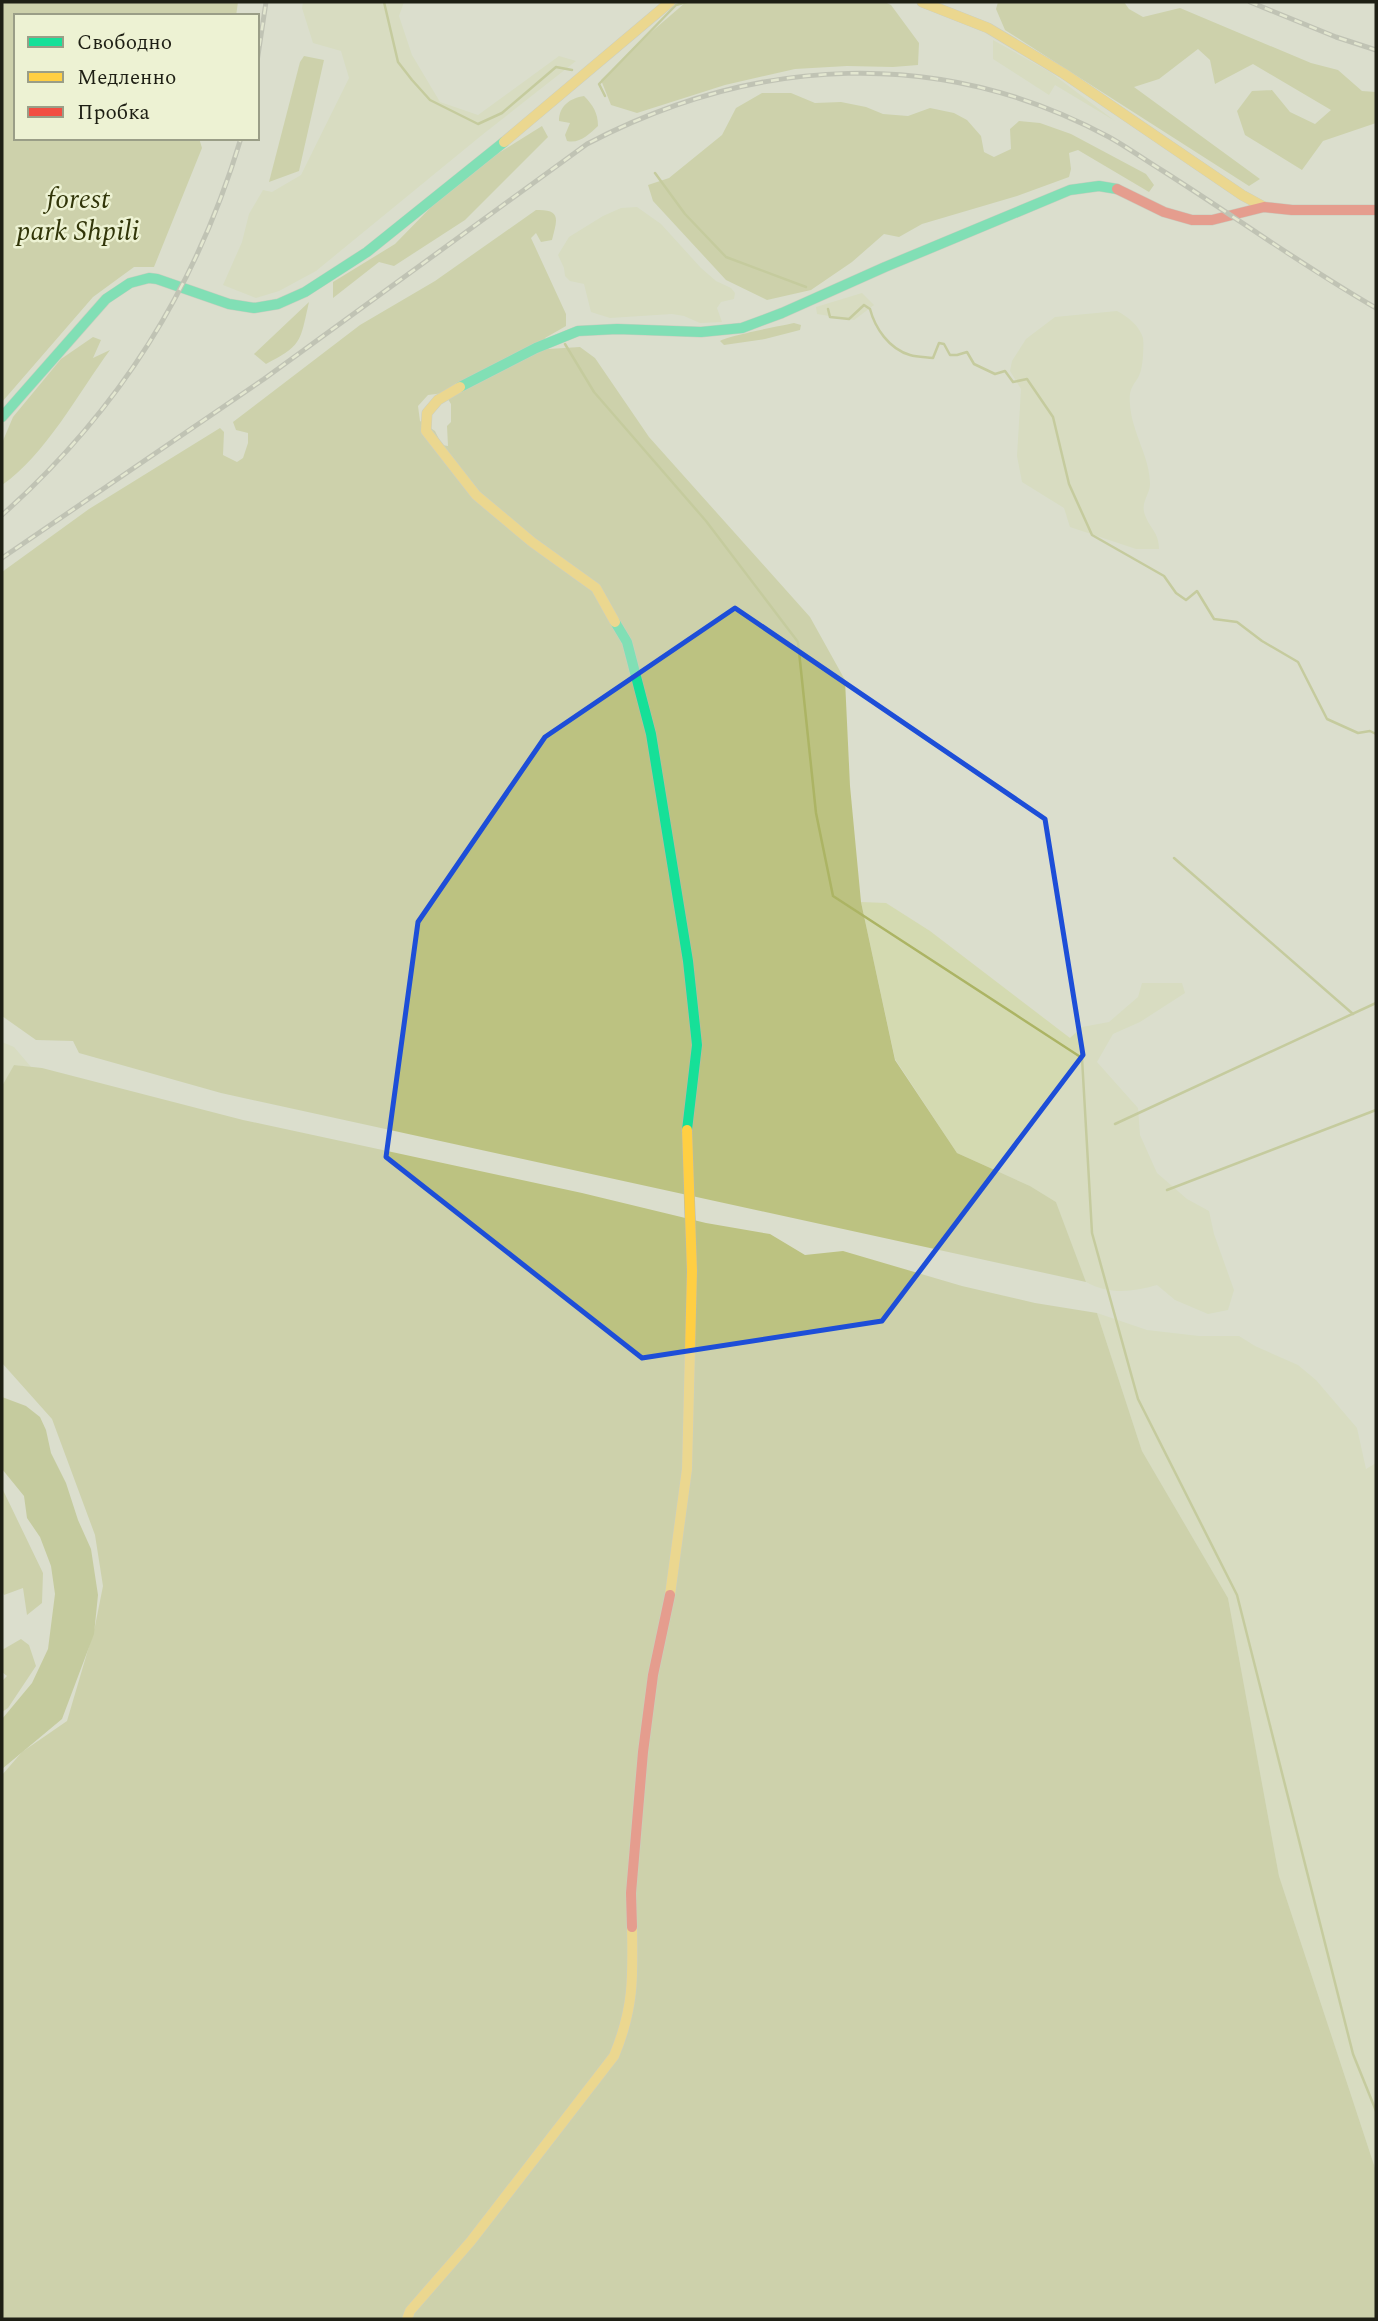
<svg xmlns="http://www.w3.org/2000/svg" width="1378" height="2321" font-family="Spectral,serif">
<rect width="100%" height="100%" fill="#dbdecd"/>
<g fill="#d4dab1">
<polygon points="303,2 404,2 399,16 412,55 440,102 478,115 559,56 576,61 482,135 316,271 279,291 256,298 223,285 242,242 249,214 263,190 272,192 301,175 349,78 341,51 313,43 302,8"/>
<polygon points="993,40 1050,72 1115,121 1055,85 1049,95 993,59"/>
<polygon points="637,207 661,224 701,268 716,281 731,288 735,293 734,299 721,302 717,308 722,322 700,323 684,316 672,314 610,318 591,312 584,284 570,281 565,276 564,268 558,255 569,237 603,216 621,208"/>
<polygon points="862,293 874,305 854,320 817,314 816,307"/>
<path d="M 1117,311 C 1128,317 1139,325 1143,338 C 1144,345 1143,363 1141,370 C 1137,385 1128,384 1130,405 C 1132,433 1150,457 1150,484 C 1150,495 1140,502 1145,515 C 1150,529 1159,532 1159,549 L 1136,549 L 1070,527 L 1064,508 L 1022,482 L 1017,456 L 1021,389 L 1010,371 L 1012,361 L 1026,339 L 1055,317 Z"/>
<path d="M 861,902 L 886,903 L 930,931 L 1070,1038 L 1082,1027 L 1109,1022 L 1138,997 L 1142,983 L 1182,983 L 1185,993 L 1140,1022 L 1113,1034 L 1097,1062 L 1138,1108 L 1140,1135 L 1157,1173 L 1187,1199 L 1209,1211 L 1214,1234 L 1234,1290 L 1228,1310 L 1208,1314 L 1175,1300 L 1157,1285 C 1132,1292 1110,1295 1086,1282 L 1056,1202 L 1030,1186 L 957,1153 L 895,1059 Z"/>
<polygon points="2,1042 14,1047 31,1067 14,1065 2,1086"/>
<polygon points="1097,1313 1147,1330 1199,1336 1239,1336 1255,1346 1298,1365 1316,1380 1357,1428 1366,1469 1376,1463 1376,2171 1279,1876 1228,1598 1142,1451"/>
</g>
<g fill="#bcc281" fill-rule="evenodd">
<polygon points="2,2 238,2 236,16 16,16 16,138 199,138 202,148 154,267 134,267 93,297 2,402"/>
<polygon points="686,2 885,2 891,5 919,43 918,65 893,67 847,66 795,69 725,85 637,113 611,105 601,80 649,34"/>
<polygon points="998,2 1124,2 1129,9 1143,17 1180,8 1311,63 1338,70 1362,91 1376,92 1376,123 1323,141 1302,170 1245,135 1237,111 1252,91 1272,90 1290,112 1315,124 1331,110 1253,64 1215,84 1210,60 1198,49 1159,79 1134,87 1260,179 1249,186 1005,30 996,9"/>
<polygon points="304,56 324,60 299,171 269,182 300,62"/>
<polygon points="762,93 791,93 815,103 841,102 866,107 883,114 908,116 930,108 954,113 967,120 981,136 984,152 994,157 1011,149 1010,129 1019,121 1040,123 1071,134 1146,174 1154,185 1149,192 1078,150 1069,153 1071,169 1069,177 1017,196 922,224 899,237 884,234 852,262 811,290 767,300 726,280 653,201 648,185 669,178 722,135 736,108"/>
<path d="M 584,96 C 593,105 598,113 598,126 C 589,134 580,144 567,141 L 565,135 L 570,123 L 559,121 C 559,106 570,98 584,96 Z"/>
<polygon points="542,126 548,137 465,220 394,266 379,262 333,298 333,282 395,244 435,203 497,154"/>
<path d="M 536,210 C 562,209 557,220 552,240 L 541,242 L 536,233 L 531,238 L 566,314 L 566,326 L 545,338 L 548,349 L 580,347 L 595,358 L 649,437 L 810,617 L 845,680 L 850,786 L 861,902 L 895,1060 L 957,1153 L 1030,1186 L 1056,1202 L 1086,1282 L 221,1093 L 79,1053 L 73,1041 L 36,1040 L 2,1016 L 2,572 L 89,509 L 220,428 L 224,432 L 223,455 L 237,462 L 243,458 L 248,443 L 248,433 L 236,430 L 233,422 L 360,325 L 435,281 ZM 444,393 L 451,404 L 451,422 L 447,426 L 448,446 L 442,445 L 435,431 L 420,421 L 418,406 L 428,395 Z"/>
<path d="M 309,302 C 300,341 303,345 266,364 L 254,354 Z"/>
<path d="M 794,323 L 801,325 L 800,330 L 765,339 L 724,345 L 720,341 C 727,336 780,326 794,323 Z"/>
<path d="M 93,337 L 101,340 L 93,358 L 110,350 C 79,392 45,456 2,485 L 2,443 L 13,417 L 61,359 Z"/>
<polygon points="14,1065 42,1068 243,1120 582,1193 706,1223 770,1234 805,1255 843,1251 962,1286 1035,1303 1097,1313 1142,1451 1228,1598 1279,1876 1376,2171 1376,2319 2,2319 2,1775 22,1752 67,1721 95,1626 103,1586 95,1535 52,1419 2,1363 2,1086"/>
<polygon points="2,1488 43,1573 42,1603 27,1615 23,1588 4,1595 2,1591"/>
<polygon points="21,1639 29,1645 36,1666 8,1708 2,1712 2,1681 7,1676 2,1672 2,1650"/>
</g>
<polygon fill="#acb464" points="2,1397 26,1406 40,1417 46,1430 51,1453 66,1483 78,1520 91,1549 98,1595 94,1634 62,1719 2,1769 2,1719 32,1683 48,1649 55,1594 51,1566 40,1537 27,1518 24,1496 2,1469"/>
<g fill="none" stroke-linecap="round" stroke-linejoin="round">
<g stroke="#acb464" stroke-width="2.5">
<polyline points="384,2 398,62 412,80 430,100 478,124 502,113 556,67 572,70"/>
<polyline points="605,96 599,84 676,5 687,2"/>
<polyline points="655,173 685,214 726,257 806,287"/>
<path d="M 828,309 L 830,317 L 849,319 L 864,305 L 870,309 C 875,328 889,349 910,355 C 917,357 925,357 933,358 L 939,343 L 944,344 L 950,355 L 957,355 L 967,352 L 974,364 L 995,374 L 1005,371 L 1013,382 L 1027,379 L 1053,417 L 1069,484 L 1092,535 L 1164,576 L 1176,593 L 1186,600 L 1197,591 L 1214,619 L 1237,622 L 1262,641 L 1298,662 L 1327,719 L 1358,733 L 1370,731 L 1376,734"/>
<polyline points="565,344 594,392 706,521 798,642 816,813 833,896 1082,1058 1092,1233 1138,1399 1237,1595 1353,2054 1376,2111"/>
<polyline points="1174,858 1353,1014"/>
<polyline points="1115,1124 1376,1003"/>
<polyline points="1167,1190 1376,1110"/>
</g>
<defs>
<g id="fast">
<polyline points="460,387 536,348 578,331 617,329 701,332 742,328 782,313 885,267 1070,190 1099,186 1117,189"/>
<polyline points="2,417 106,299 130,283 149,278 157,279 229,304 254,308 278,304 305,292 367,252 504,142"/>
<polyline points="615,622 627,642 651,734 688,961 697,1045 687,1130"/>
</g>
<g id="slow">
<polyline points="922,2 988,28 1063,73 1242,195 1264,207"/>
<polyline points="504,142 670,2"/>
<polyline points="460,387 438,400 427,413 426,431 476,495 532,542 596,588 615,622"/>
<polyline points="670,1595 687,1469 692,1271 687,1130"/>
<path d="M 407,2319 L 410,2311 L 471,2241 L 614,2056 C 634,2008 633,1977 632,1927"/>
</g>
<g id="jam">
<polyline points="1117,189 1164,212 1192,220 1212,220 1264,207 1292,210 1376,210"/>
<polyline points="632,1927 631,1893 643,1752 653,1675 670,1595"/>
</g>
</defs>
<use href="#fast" stroke="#b8baad" stroke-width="11"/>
<use href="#slow" stroke="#b8baad" stroke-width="11"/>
<use href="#jam" stroke="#b8baad" stroke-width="11"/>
<use href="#fast" stroke="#16e098" stroke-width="10"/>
<use href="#slow" stroke="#ffcf43" stroke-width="10"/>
<use href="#jam" stroke="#f24e42" stroke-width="10"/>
<defs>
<g id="rail">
<polyline points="1250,2 1336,37 1376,50"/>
<polyline points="257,62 266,2"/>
<path d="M 2,515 C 119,411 196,288 241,138"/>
<path d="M 2,558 L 264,379 L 587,144 C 755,56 940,46 1109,137 C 1127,147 1145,160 1163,171 C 1234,216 1303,266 1376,308"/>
</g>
</defs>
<use href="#rail" stroke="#a1a296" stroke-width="5"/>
<use href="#rail" stroke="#edf2d3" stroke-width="2.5" stroke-dasharray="8" stroke-linecap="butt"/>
</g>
<path d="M0 0H1378V2321H0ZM 735,608 L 1045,819 L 1083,1055 L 882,1321 L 642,1358 L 386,1157 L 418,922 L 545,737 Z" fill="#dbdecd" fill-opacity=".55" fill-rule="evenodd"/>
<path fill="none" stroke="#1d4ed8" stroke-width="5" stroke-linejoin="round" d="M 735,608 L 1045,819 L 1083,1055 L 882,1321 L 642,1358 L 386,1157 L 418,922 L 545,737 Z"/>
<g text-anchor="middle" stroke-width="5" stroke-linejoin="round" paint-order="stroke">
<g font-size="28" font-style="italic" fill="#313508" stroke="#edf2d3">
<text x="78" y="208">forest<tspan x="78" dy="32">park Shpili</tspan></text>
</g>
</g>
<rect width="1378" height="2321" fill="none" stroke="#1e1f14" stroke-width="7"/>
<rect x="14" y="14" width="245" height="126" fill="#edf2d3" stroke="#9a9e87" stroke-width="2"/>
<rect x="28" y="37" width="35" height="10" fill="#16e098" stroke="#9a9e87" stroke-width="2"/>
<text x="77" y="49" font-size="21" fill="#1e1f14">Свободно</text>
<rect x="28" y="72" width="35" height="10" fill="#ffcf43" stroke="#9a9e87" stroke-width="2"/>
<text x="77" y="84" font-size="21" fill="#1e1f14">Медленно</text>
<rect x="28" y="107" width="35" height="10" fill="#f24e42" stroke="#9a9e87" stroke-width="2"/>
<text x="77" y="119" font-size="21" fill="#1e1f14">Пробка</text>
</svg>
